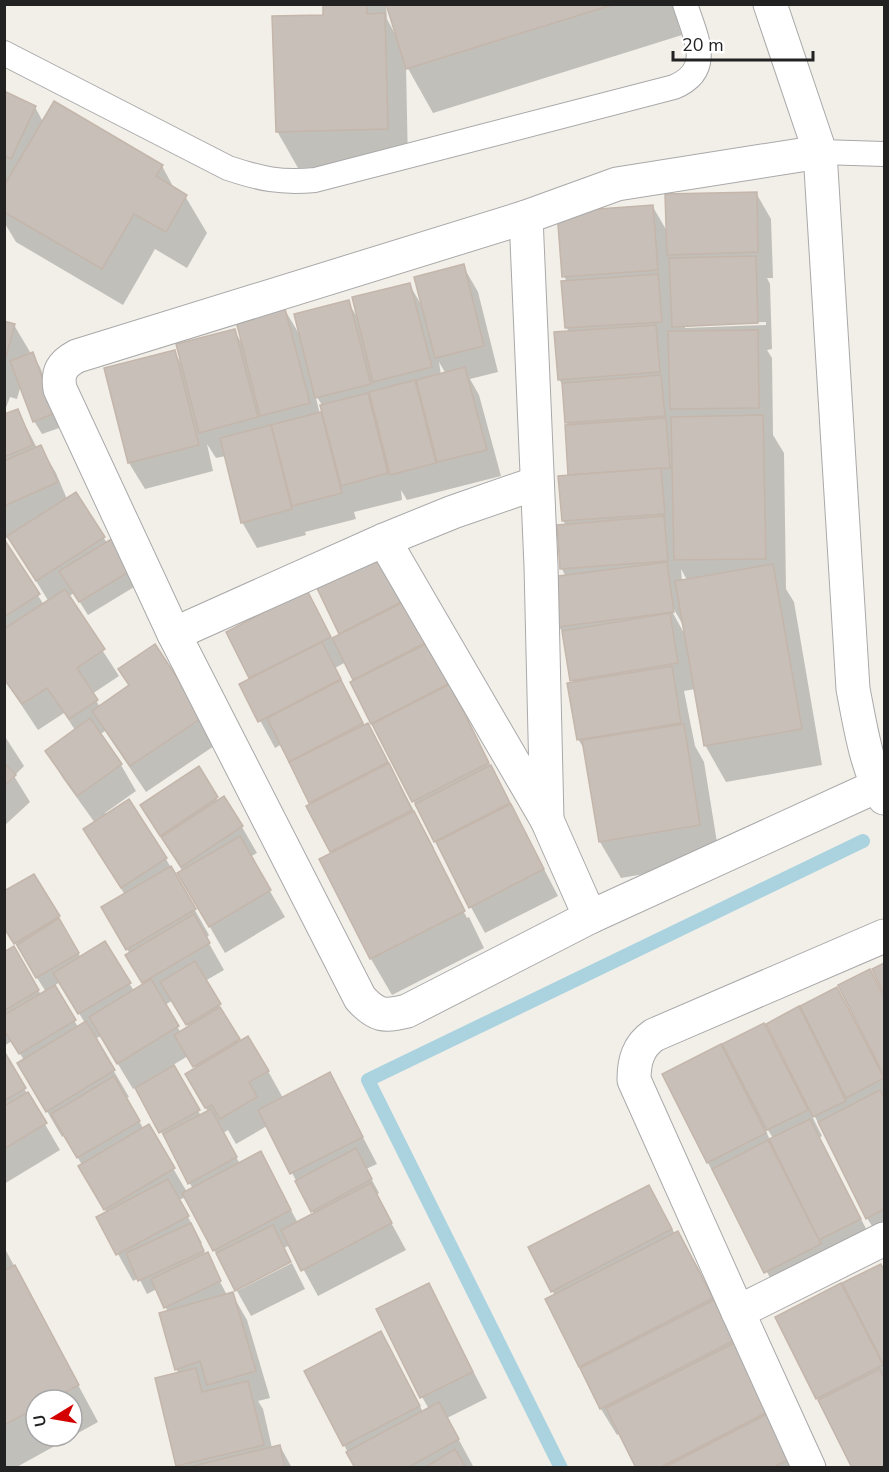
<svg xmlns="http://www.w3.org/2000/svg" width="889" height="1472" font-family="'Nunito Sans',sans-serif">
<rect width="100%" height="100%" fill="#f2efe9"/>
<g fill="#0003" fill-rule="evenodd">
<polygon points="324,4 386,4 387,19 395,34 388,4 672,4 682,35 433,113 406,65 408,165 298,168 277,131 324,17"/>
<polygon points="4,93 35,107 43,122 162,166 175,190 185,196 207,233 187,268 155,249 123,305 16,242 4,222 4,189 8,183 4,181"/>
<path d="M 756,193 L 771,219 L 773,278 L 767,278 L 770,284 L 772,349 L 767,350 L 772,358 L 773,435 L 784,453 L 786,589 L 794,602 L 822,765 L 726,782 L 705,745 L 695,689 L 684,691 L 695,746 L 704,762 L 720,861 L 621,878 L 600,842 L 586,752 L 578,739 L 573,684 L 564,634 L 559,627 L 566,577 L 562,569 L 566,525 L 563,521 L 570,476 L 567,426 L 569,426 L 567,423 L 564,388 L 559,379 L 569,333 L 567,328 L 563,282 L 567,282 L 564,276 L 653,207 L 668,233 ZM 766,322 L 766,325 L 685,328 L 685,325 ZM 681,569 L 687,580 L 682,581 ZM 671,604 L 684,627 L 684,633 L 669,606 Z"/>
<path d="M 463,266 L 478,292 L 498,372 L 470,379 L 479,395 L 501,476 L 407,500 L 401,490 L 402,500 L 354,512 L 356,519 L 305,532 L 306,535 L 257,548 L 242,522 L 226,456 L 216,458 L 207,444 L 213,471 L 145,489 L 129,463 L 106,369 L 174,351 L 182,365 L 234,330 L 244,347 L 283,307 L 301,337 L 348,302 L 357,317 L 409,284 L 422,306 ZM 439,362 L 446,374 L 441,375 ZM 315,394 L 322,405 L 324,413 L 320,414 Z"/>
<polygon points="4,322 14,325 30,352 28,355 32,354 40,367 62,427 42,434 34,421 21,385 17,399 10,397 4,413"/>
<path d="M 18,411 L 37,448 L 40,446 L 56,473 L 67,499 L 76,494 L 107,543 L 139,584 L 88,615 L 74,593 L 68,597 L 119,676 L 92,694 L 100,707 L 130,686 L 155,647 L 217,744 L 146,792 L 105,731 L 99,735 L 121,765 L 136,791 L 105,813 L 166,859 L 209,935 L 206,938 L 224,970 L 205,981 L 240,1042 L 268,1071 L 283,1098 L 330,1074 L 377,1164 L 366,1169 L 379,1193 L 376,1195 L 406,1250 L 318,1296 L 290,1245 L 284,1248 L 291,1261 L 235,1289 L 186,1197 L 179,1200 L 202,1243 L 200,1244 L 227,1295 L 232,1294 L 247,1320 L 270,1398 L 258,1401 L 263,1409 L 272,1448 L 280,1446 L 292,1468 L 178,1468 L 157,1379 L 179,1374 L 176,1369 L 168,1312 L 157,1289 L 147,1294 L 139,1278 L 133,1281 L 98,1218 L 107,1213 L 80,1167 L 82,1165 L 65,1135 L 62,1137 L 19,1063 L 24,1060 L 12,1041 L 4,1046 L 4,954 L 13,948 L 41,995 L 46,992 L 4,926 L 58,917 L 81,958 L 105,943 L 134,991 L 144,985 L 127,955 L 130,954 L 103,908 L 125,895 L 85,830 L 95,823 L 62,777 L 47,751 L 75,730 L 64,713 L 38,730 L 4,679 L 4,542 L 44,605 L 49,602 L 9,537 L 4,539 L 4,416 ZM 60,982 L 85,1023 L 78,1027 L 54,986 ZM 173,1000 L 189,1028 L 181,1033 L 165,1005 ZM 101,1036 L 133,1089 L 136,1087 L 193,1189 L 187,1192 L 148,1126 L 143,1128 L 126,1098 L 129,1097 L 95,1039 ZM 188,1056 L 196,1069 L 187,1075 L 208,1112 L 201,1116 L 173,1065 ZM 267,1126 L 314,1214 L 298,1223 L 260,1153 L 240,1164 L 223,1133 L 228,1130 L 236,1144 Z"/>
<polygon points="380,553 558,896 485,933 414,802 352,683 356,681 346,662 335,668 365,726 382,751 434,848 431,848 467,918 469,917 484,948 392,995 371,959 321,860 333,854 308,806 312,804 282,744 275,748 241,685 252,680 228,632 307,592 332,639 341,635 317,585"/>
<polygon points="4,735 24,766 14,776 30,802 4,826"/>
<polygon points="198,769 218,801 242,827 257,853 250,857 285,917 225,953 179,874 183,872 157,831"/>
<path d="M 870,971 L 884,997 L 884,1074 L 883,1072 L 881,1073 L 884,1080 L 884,1243 L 883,1244 L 867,1218 L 814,1115 L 812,1116 L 822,1136 L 819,1138 L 875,1246 L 781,1298 L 708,1163 L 664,1075 L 763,1025 L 783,1061 L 786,1060 L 768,1024 L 836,989 L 869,1050 L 872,1049 ZM 768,1130 L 773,1138 L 770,1140 L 766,1131 Z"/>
<polygon points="4,1054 60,1150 4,1184"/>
<polygon points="649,1187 675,1234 678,1232 699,1269 794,1468 638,1468 620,1433 617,1435 601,1409 547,1300 555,1296 530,1248"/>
<path d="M 4,1247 L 98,1422 L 15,1468 L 4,1468 ZM 36,1400 L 72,1400 L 72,1436 L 36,1436 Z"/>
<polygon points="292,1263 305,1289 251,1316 237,1291"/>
<polygon points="884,1265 884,1468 854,1468 777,1317"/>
<polygon points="429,1285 487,1398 447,1418 473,1466 356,1468 306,1372 395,1359 423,1412 429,1409 422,1397"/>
</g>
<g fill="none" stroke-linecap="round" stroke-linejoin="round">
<polyline stroke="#aad3df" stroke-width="14" points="561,1468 368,1080 863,841"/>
</g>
<g fill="#c7bfb8" stroke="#c4b6ab" stroke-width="1.5">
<polygon points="323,4 367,4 367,14 385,13 388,129 276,132 272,16 323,15"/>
<polygon points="386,4 615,4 406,69"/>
<polygon points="4,91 36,106 11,159 4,155"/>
<polygon points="54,101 163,165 156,176 187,195 166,232 134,214 102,269 4,212 4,186"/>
<polygon points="757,192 758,252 667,255 665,194"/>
<polygon points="653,205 658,270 562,277 557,212"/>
<polygon points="756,256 758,323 672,327 669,258"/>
<polygon points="464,264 484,346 435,358 414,277"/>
<polygon points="658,274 662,322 565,328 561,281"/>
<polygon points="410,283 432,367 373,382 352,297"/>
<polygon points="349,300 371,384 315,398 294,314"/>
<polygon points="284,305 310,403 260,416 235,317"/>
<polygon points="4,321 15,324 4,364"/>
<polygon points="656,325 660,372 558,380 554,332"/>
<polygon points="235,329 258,417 199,433 176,344"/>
<polygon points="758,330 759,408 670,409 668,331"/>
<polygon points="175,350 199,445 128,463 104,368"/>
<polygon points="33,352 55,413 33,422 10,361"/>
<polygon points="465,367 487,450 437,462 416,380"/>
<polygon points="661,375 665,416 565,423 562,383"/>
<polygon points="415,380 436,463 390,475 369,392"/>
<polygon points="368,393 388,473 341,486 320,405"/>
<polygon points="18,409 33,445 4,457 4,414"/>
<polygon points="321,412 342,493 292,506 271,425"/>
<polygon points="763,415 766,559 674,560 671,417"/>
<polygon points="666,418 670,468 568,475 565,425"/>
<polygon points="271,425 292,509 241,523 220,438"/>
<polygon points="41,445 58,482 4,506 4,461"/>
<polygon points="661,468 665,514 562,521 558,476"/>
<polygon points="76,492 105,537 36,581 7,536"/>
<polygon points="664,516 668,561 560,569 557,525"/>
<polygon points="113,538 132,570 79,602 59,571"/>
<polygon points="4,539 40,594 4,617"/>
<polygon points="381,551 405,600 339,634 315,584"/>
<polygon points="667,562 674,612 558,627 551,577"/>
<polygon points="773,564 802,729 704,746 675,581"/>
<polygon points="65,589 105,649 77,668 98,700 69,719 47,688 22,704 4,679 4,629"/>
<polygon points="307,590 331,637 249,678 226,632"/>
<polygon points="406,601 427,642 353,680 332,638"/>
<polygon points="670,613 678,663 570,681 562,631"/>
<polygon points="322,642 341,679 258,722 239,684"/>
<polygon points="428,643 448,684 371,724 350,682"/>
<polygon points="155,644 203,717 130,766 92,711 129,685 118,669"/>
<polygon points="672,666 681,723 577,740 567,683"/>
<polygon points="341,680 363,723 289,762 267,718"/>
<polygon points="450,684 489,763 412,802 372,724"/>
<polygon points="90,718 122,764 77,796 45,751"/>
<polygon points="368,723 388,762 309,803 289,762"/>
<polygon points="684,724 700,825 599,842 582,740"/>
<polygon points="4,763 16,775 4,786"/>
<polygon points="389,763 412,810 330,852 306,806"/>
<polygon points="491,765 510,803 434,842 415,804"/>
<polygon points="199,766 218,797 160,836 140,805"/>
<polygon points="224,796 243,826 181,867 161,837"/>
<polygon points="129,799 167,858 121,888 83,829"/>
<polygon points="511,804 544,869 469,908 436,842"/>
<polygon points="414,811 465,911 370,959 319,859"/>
<polygon points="240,836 271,890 209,927 177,873"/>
<polygon points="171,866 196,909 126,950 101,907"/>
<polygon points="34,874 60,916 14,944 4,928 4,891"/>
<polygon points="194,914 210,943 142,983 125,955"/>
<polygon points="59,918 79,953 36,978 17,945"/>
<polygon points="105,941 131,983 78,1014 53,973"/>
<polygon points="14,946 39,990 4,1011 4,952"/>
<polygon points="195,961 221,1004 186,1025 160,982"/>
<polygon points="884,963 884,994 872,969"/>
<polygon points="870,969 884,997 884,1076 838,985"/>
<polygon points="151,979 179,1026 117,1064 89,1017"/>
<polygon points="55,985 76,1020 19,1054 4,1030 4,1015"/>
<polygon points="837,987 884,1078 846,1098 800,1006"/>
<polygon points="799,1006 846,1101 813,1117 766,1024"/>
<polygon points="220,1007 240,1039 193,1067 174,1035"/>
<polygon points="86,1021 115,1070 46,1112 17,1063"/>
<polygon points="764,1023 808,1110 767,1130 722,1044"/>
<polygon points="248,1036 269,1071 249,1082 257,1097 220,1119 212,1105 205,1108 185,1074"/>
<polygon points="721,1044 766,1133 707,1163 662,1074"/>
<polygon points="4,1051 26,1088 4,1101"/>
<polygon points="174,1065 200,1110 159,1133 135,1088"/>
<polygon points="330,1072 363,1137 290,1174 258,1110"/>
<polygon points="114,1076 140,1121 77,1158 51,1114"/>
<polygon points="880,1090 884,1098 884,1209 866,1219 818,1122"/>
<polygon points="28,1092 47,1123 4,1149 4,1106"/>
<polygon points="211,1109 237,1157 188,1184 163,1134"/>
<polygon points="810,1119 861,1219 819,1240 769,1139"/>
<polygon points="149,1124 175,1168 104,1210 78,1166"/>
<polygon points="768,1140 821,1244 764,1273 712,1169"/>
<polygon points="356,1148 372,1179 311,1212 295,1181"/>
<polygon points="261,1151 291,1210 213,1251 182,1193"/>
<polygon points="168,1179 189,1216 116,1255 96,1217"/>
<polygon points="371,1183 392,1223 301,1271 281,1230"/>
<polygon points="649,1185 672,1229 551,1292 528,1247"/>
<polygon points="191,1223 204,1251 138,1281 126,1253"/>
<polygon points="273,1225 291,1262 235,1291 216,1253"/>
<polygon points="678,1231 713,1298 579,1367 545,1299"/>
<polygon points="208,1252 221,1281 164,1308 151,1279"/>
<polygon points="881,1264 884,1270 884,1365 842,1283"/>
<polygon points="15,1265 79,1385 51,1400 36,1400 36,1408 4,1425 4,1271"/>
<polygon points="429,1283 473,1372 420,1398 376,1309"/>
<polygon points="841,1283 883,1365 816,1399 775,1317"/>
<polygon points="233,1292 256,1371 207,1385 200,1361 175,1370 159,1313"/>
<polygon points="714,1300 735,1340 600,1409 580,1368"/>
<polygon points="381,1331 420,1406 343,1446 304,1371"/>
<polygon points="736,1342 771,1410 659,1468 636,1468 606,1408"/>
<polygon points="196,1368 202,1392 248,1381 264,1445 176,1466 155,1378"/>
<polygon points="880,1369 884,1379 884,1468 852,1468 818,1400"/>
<polygon points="439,1402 459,1439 407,1468 355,1468 346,1452"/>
<polygon points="767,1414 790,1459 772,1468 663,1468"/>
<polygon points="280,1445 285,1468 185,1468"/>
<polygon points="455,1449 466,1468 424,1468"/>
</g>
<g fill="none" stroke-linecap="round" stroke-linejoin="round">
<defs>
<g id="service">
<path d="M 4,53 L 228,168 C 261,179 280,183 315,180 L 674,87 C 715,70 695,36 685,4"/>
<polyline points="820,152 884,154"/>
</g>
<g id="minor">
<path d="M 770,4 L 820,152 L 853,689 C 860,725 866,766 884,798"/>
<path d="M 820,152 L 617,184 L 526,217 L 77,356 C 62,364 57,372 60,389 L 174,634 L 360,998 C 376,1016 384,1017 407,1011 L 590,917 L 877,786"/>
<polyline points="526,217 541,566 547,820"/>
<polyline points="384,540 547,820 590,917"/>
<polyline points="174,634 384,540 453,512 537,483"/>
<polyline points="738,1312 884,1239"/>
<path d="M 809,1468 L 738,1312 L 634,1080 C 634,1061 638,1046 654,1035 L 884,936"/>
</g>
</defs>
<use href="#service" stroke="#a9a9a9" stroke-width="26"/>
<use href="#minor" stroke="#a9a9a9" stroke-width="35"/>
<use href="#service" stroke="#fff" stroke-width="24"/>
<use href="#minor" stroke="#fff" stroke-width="33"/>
</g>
<rect width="889" height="1472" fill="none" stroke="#222222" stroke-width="12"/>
<g transform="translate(54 1418) rotate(259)"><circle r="28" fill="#ffffff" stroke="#a7a7a7" stroke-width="1.5"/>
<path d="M0-4.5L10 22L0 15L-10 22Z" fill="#d40000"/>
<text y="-9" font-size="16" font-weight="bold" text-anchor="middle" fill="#222222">U</text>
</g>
<path d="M673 51v9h140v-9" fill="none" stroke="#222222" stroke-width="3"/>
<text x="682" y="51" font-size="18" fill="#222222" stroke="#ffffff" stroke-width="4.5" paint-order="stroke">20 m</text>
</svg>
